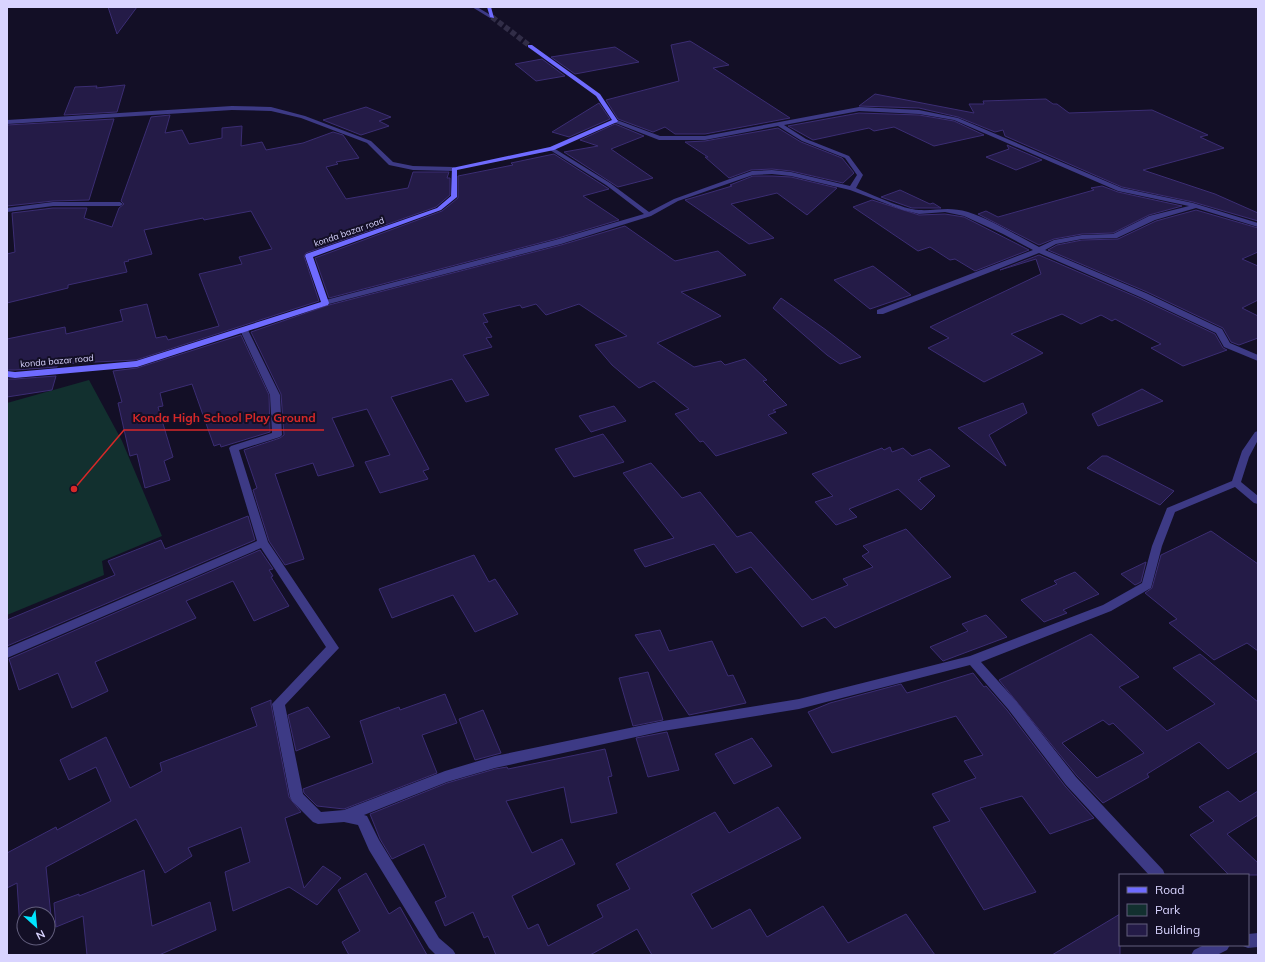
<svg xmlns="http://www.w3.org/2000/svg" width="1265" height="962" font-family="Mulish,sans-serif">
<rect width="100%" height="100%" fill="#130f26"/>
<polygon fill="#12302f" points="89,380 122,441 162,536 102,561 104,575 7,615 7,403"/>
<g fill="#241b47" stroke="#3b2d73" fill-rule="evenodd">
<polygon points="108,7 137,7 117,34"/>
<polygon points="690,41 729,65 713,68 790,118 705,134 675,134 665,127 653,132 618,119 606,100 679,81 671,45"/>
<polygon points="615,47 639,62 575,74 551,57"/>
<polygon points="542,59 565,76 536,81 515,64"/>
<polygon points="125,85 117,112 64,115 75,87 97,86 96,88"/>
<polygon points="875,94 974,113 969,104 984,104 983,101 1046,99 1053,104 1057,104 1069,113 1152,110 1208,135 1200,137 1224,148 1143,170 1215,194 1258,213 1258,221 1193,202 1122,187 1005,136 1003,130 995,132 958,117 919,108 859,106"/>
<polygon points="599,103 610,119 569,137 552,132"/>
<polygon points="366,107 391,117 379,121 389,126 361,135 323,120"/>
<polygon points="859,113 919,115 954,121 984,135 934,146 894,127 874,131 869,128 813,140 788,126"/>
<polygon points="170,115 165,133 182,130 189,144 222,138 222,128 242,126 241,146 262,142 266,150 303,143 333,132 343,135 359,158 336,162 338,164 326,167 346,199 408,188 413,172 449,172 447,178 450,178 450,195 436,207 306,253 304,256 319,301 136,360 57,364 57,367 15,370 7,370 7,339 65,327 66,334 123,321 120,310 147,304 156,338 166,336 168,340 219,326 199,274 242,264 239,257 272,249 251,211 204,220 203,218 144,230 152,254 128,260 129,261 124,262 127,272 68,285 68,288 7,303 7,254 15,252 12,213 53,208 87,208 84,218 112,227 119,208 124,204 121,201 151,117"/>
<polygon points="114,119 89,200 53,201 7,206 7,125"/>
<polygon points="615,124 644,136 611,149 653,178 618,187 564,152 598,146 580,140"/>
<polygon points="778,128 801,142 842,158 854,173 843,183 791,171 772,169 751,170 729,178 705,157 708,157 685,142 705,141"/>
<polygon points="1007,145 1042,160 1016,170 986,157 1009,149"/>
<polygon points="554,154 609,189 583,196 619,220 555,239 329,298 315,258 442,211 458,198 458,176 513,165 511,163"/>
<polygon points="753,176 772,176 791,177 837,188 807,215 777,193 731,204 774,238 749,244 685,200 732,186 730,185"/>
<polygon points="1102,186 1118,192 1182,206 1149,215 1113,233 1082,234 1054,239 1039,245 978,214 986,211 998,217 1094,190 1091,188"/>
<polygon points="900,190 930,204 933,203 941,208 912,208 881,197"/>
<polygon points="872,200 919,215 945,214 964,217 1029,250 975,271 955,259 950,260 930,247 918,251 853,207"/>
<polygon points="1196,210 1258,228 1258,252 1242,259 1258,266 1258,300 1242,308 1258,316 1258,338 1239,345 1231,342 1223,328 1147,292 1048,250 1057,245 1082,240 1118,239 1156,221"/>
<polygon points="625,226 675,261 718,251 746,275 681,292 721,316 657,343 694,367 721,361 725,365 745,359 767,380 763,381 787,405 773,410 776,412 768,415 787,433 716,456 703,441 700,442 675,414 689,409 654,381 639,388 612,365 595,345 627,336 579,304 546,315 536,304 522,308 520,305 483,314 488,322 483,323 492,337 486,338 492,347 463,355 489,395 466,402 452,379 391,397 429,469 423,471 428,479 380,493 365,462 390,455 367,409 332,418 354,466 318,476 313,463 275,474 304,559 285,565 269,541 253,490 257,488 244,450 280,438 284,435 281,394 251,332 329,305 561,245"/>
<polygon points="1039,255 1139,298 1215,334 1223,348 1227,350 1183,366 1151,348 1161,344 1115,319 1112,321 1101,315 1081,324 1062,314 1011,334 1043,353 984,382 928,348 949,338 930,327 1041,274 1036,259 1000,270"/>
<polygon points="873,266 911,295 870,309 834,280"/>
<polygon points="781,298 826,330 861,357 840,364 827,355 773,308"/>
<polygon points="241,335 269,395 270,432 221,447 220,444 214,446 192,384 160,393 163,406 158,407 173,457 164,461 170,480 145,488 137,454 130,456 118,403 122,402 113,371 137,368"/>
<polygon points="56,376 52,390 7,397 7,379 15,379"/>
<polygon points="1142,389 1163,401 1098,426 1092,414"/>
<polygon points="1023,403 1027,413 989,435 1006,466 958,428"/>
<polygon points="614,406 626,421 591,432 579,416"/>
<polygon points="603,434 624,462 574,477 555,449"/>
<polygon points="890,447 892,452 903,448 912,456 930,449 950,466 920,478 921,479 918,480 935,496 921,510 898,489 849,509 857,517 836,525 815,502 833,496 812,474 882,448 884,450"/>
<polygon points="1102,456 1107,456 1174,491 1160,505 1087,468"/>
<polygon points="651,463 682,498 700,492 737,537 751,532 812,600 848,585 843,579 873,567 862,556 869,552 863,546 906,529 951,577 835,628 825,617 802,627 751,567 736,573 714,544 645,567 634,550 674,538 623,473"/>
<polygon points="248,516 255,540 7,646 7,620 115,575 108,561 161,540 165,549"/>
<polygon points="1211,531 1258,564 1258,651 1247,643 1214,660 1169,623 1177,619 1145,593 1152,588 1161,555"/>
<polygon points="260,550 273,569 269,570 273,576 271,577 289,606 254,621 233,581 186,601 196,618 95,662 108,691 72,708 58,673 19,690 9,659"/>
<polygon points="474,555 489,582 495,579 518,614 475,632 453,595 392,618 379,589"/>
<polygon points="1146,562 1141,582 1135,585 1121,574"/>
<polygon points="1075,572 1099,594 1063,610 1067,613 1044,622 1021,600 1057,584 1054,581"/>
<polygon points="986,615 1007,637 943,661 930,647 968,631 962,624"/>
<polygon points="660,630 669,651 712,641 728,676 733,675 746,703 689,715 635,635"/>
<path d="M 1091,634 L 1139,677 L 1119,687 L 1167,731 L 1215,704 L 1173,668 L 1200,654 L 1258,702 L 1258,751 L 1228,769 L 1199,742 L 1147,774 L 1149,777 L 1103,803 L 1077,776 L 999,680 ZM 1103,720 L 1109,725 L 1113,723 L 1144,753 L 1097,778 L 1062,743 Z"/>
<polygon points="648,672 663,720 633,726 619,678"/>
<polygon points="973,673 984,687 986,686 1007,710 1065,786 1094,818 1050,834 1022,796 980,808 1036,892 984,910 933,827 950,821 932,794 976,778 964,761 983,755 956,716 832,753 808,712 830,703 901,684 907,693"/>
<polygon points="445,694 457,723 422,735 437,773 344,809 317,806 304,793 303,789 373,763 360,721 399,707 400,710"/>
<polygon points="271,700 271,704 289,797 301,812 285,818 304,888 323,866 341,878 317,905 289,887 233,911 225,872 250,862 241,827 188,848 192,856 165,873 136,819 46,867 51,916 48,917 48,914 24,914 24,927 20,929 17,883 7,888 7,853 56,827 57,830 111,801 96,767 69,780 60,760 106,737 130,788 162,771 160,763 257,726 251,708"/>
<polygon points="308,707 330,737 296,751 288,715"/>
<polygon points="483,710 501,753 475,760 459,719"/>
<polygon points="667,732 679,770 648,777 636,738"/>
<polygon points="752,738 772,766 734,784 715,754"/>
<polygon points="605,749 612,776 608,777 617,813 571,823 564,787 506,801 532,853 562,839 575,864 512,896 528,929 538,924 548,946 603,917 597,905 630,889 616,864 715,812 729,833 778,807 801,838 691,894 712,929 750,909 767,937 823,906 848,943 906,914 935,955 652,955 637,929 590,955 496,955 488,936 484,938 473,912 445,926 435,902 446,897 424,844 392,859 380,839 370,814 447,783 495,769 507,767 508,769"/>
<polygon points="1228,791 1240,802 1258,791 1258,815 1227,834 1258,863 1258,875 1229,875 1190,835 1214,821 1199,807"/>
<polygon points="144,870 152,926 210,902 216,930 159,955 87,955 83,916 56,927 54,903 79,894 79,896"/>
<polygon points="366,873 389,914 400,907 427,955 349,955 342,942 360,931 338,890"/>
<polygon points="1120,914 1120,955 1052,955"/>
</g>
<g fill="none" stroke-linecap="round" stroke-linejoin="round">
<polyline stroke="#312d47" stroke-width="5.5" stroke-dasharray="5.5 2.5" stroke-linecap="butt" points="492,17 530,46"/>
<g fill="#3d3a85" fill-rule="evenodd">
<polygon points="472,7 477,7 494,17 490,18"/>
<polygon points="232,106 271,107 305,116 371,141 393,162 413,166 454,167 457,169 454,171 413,170 389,165 367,143 301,118 271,111 232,110 7,124 7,120"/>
<path d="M 859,107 L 919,110 L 958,118 L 1122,188 L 1193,203 L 1258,223 L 1258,227 L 1196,208 L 1155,220 L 1117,238 L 1082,239 L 1056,244 L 1045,250 L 1146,293 L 1222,329 L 1230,343 L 1258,355 L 1258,361 L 1224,347 L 1216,333 L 1140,297 L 1039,253 L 883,314 L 877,314 L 877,310 L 1033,250 L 1003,234 L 964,216 L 945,212 L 919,214 L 903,210 L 850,190 L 791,176 L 772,174 L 753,175 L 678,201 L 651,216 L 561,244 L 325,305 L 321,303 L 322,301 L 555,240 L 644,214 L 606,185 L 550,150 L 550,148 L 552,147 L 610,183 L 649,212 L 674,199 L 752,171 L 772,170 L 791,172 L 850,186 L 857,175 L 845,158 L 802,141 L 778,126 L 705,140 L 659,140 L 613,122 L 613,120 L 617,120 L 660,136 L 705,136 ZM 859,111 L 919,114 L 954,120 L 1118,191 L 1189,206 L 1149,216 L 1113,234 L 1082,235 L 1054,240 L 1039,247 C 1016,235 992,220 968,212 C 948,206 937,211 919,210 C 902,209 873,195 856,188 L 863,175 L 849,156 L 806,139 L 784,125 Z"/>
<polygon points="53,202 120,202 123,204 120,206 53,206 7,212 7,208"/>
<polygon points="241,328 244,328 248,330 280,395 282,435 280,437 239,450 268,542 339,648 285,705 303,794 321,812 344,810 445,771 495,756 663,721 799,699 970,656 1103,605 1142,583 1152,546 1167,508 1232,481 1242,451 1255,432 1258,431 1258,440 1249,457 1241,482 1258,496 1258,504 1254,503 1235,487 1175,512 1162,546 1151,588 1111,611 981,662 1016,701 1076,777 1163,870 1165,875 1149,875 1066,785 1008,709 970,665 799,709 663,731 495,768 447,782 364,815 367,816 379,840 439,938 453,950 456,955 436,955 429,948 369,850 358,825 344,822 318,824 313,822 292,801 290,797 272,704 326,647 261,548 7,658 7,648 257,541 229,448 231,446 272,433 270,395 240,330"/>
<polygon points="1258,933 1258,947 1248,948 1243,946 1242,945 1248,945 1248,934"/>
<polygon points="1204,945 1230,945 1227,950 1217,955 1191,955 1194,950"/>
</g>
<g fill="#6f6bff" fill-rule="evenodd">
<polygon points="487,7 491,7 494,18 490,17"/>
<polygon points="528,45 532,45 600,94 618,121 617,122 554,150 457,170 457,197 441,210 313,257 329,303 328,305 137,367 15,378 7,377 7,371 15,372 136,361 321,302 305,256 306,254 437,208 451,196 452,168 550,147 612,120 596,96 528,47"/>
</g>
</g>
<g text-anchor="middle" stroke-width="4" stroke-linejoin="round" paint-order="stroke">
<g font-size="9" fill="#d9d4ff" stroke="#130f26">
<text transform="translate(349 232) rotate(-19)" y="3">konda bazar road</text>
<text transform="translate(57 361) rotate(-5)" y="3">konda bazar road</text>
</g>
</g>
<path fill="none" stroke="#d62828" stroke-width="1.5" d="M74 489L124 430H324"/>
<circle fill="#d62828" stroke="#130f26" stroke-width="1.5" cx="74" cy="489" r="4"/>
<g font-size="12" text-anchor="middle" font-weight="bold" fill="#d62828" stroke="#130f26" stroke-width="4" stroke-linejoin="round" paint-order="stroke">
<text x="224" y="422">Konda High School Play Ground</text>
</g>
<rect width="1265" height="962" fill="none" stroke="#d9d4ff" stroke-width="16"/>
<rect x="1119" y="874" width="130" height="72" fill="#130f26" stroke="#625e7d"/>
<rect x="1127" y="887" width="20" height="6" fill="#6f6bff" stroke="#625e7d"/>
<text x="1155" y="894" font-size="12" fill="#d9d4ff">Road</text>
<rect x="1127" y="904" width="20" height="12" fill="#12302f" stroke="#625e7d"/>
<text x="1155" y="914" font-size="12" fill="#d9d4ff">Park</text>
<rect x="1127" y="924" width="20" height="12" fill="#241b47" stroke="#625e7d"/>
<text x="1155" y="934" font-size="12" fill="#d9d4ff">Building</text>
<g transform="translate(36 926) rotate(153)"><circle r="19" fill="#130f26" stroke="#625e7d"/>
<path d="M0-3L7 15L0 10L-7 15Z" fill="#00e5ff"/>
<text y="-6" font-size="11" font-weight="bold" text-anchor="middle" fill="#d9d4ff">N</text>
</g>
</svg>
